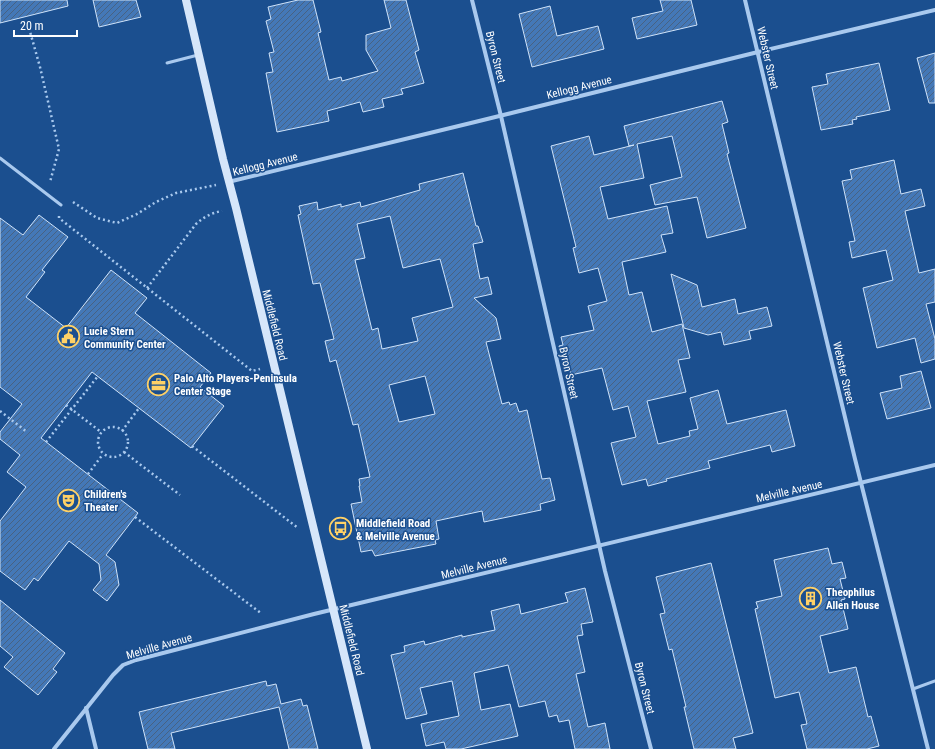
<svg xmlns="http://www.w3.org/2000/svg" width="935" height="749" font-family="'Roboto Condensed',sans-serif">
<defs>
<pattern id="building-hatch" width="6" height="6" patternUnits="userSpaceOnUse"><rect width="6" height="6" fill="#4478b7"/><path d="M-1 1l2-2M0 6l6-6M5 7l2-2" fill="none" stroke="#486282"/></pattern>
</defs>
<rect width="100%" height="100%" fill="#1b4f8f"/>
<g fill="url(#building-hatch)" stroke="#cfe3fa" fill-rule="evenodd">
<polygon points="0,0 67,0 68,6 0,23"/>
<polygon points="93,0 136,0 141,17 99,27"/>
<polygon points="298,0 313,0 321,32 318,33 329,80 341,77 342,81 378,71 366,50 366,35 391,28 384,0 406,0 419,50 415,52 424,83 401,89 403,94 382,99 384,107 363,112 360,102 327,111 329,121 277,132 266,73 273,72 269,53 274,52 266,21 271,19 268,7"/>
<polygon points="660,0 691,0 697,25 637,39 632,18 663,11"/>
<polygon points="550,6 557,36 598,26 604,49 532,67 519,14"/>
<polygon points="935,53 935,103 929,103 917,58"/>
<polygon points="879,63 890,110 856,117 857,119 852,120 853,124 821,130 812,87 828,84 826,74"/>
<polygon points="722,101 728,122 722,124 729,153 727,154 746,228 707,238 697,197 655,205 650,185 682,177 672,136 637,144 644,178 600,187 608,219 667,206 673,233 661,235 666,252 622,262 629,295 642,292 652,332 682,324 690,358 678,360 686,392 647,401 658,444 690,436 689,431 698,429 690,398 718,390 727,424 786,410 795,446 772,452 770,445 708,461 710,468 666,479 667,481 648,486 646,479 622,485 611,443 636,437 628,406 613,410 602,368 571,375 568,363 564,365 559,346 563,345 561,337 594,330 588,306 607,301 598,268 579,273 573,248 576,247 551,146 589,136 594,155 634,145 629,146 624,126"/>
<polygon points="894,160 901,194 921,189 925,206 905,211 919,273 935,269 935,302 926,304 935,339 935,359 921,363 915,338 877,348 863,288 893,280 886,250 852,258 849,242 855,241 842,181 852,179 850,170"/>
<path d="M 463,173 L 476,226 L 478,226 L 483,242 L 473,244 L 480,279 L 488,277 L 492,294 L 474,298 L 496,318 L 501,339 L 486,342 L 502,404 L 509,402 L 510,405 L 516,403 L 519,412 L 527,410 L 542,479 L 550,478 L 555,500 L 540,504 L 541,510 L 484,522 L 482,511 L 436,521 L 439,539 L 435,540 L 436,544 L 375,556 L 372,550 L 361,552 L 351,504 L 362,502 L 359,486 L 360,486 L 359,479 L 370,477 L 358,424 L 353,425 L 336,360 L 330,362 L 325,341 L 334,339 L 320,283 L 313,284 L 298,215 L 301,214 L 299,206 L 317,202 L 318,210 L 341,204 L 341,207 L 360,202 L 361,207 L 420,190 L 419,184 ZM 390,216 L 403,268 L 440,259 L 453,307 L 412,318 L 418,341 L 382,349 L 378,328 L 372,330 L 355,260 L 365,258 L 357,224 ZM 425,376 L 435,414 L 399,422 L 389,385 Z"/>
<polygon points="39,215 68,237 42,270 45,272 26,297 66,328 111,270 147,298 135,313 211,373 200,387 224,406 191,448 92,372 41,438 138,513 106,555 115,562 119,585 107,601 93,590 101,580 99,564 69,541 38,581 34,578 25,590 0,571 0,521 26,487 7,472 20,455 0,439 0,432 22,404 0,387 0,218 23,235"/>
<polygon points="671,274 697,285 702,307 735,299 738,314 767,307 772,326 749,331 751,339 724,345 721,332 708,335 684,328"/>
<polygon points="921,371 931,408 887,419 880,393 902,388 900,376"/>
<polygon points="828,548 832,564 842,562 846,578 840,579 845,599 841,600 848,629 820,636 829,673 856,667 868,717 871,716 879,746 867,749 807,749 801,725 807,724 799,692 775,698 755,609 758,608 756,602 782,596 774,560"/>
<polygon points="711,563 753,733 733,738 736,749 694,749 684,707 686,707 672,649 669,650 660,614 665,613 656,577"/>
<polygon points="585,588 593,622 581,624 583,635 577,636 585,672 576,674 588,727 605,723 610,749 575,749 569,720 559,722 557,715 549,717 545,701 519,707 508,665 474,673 481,710 510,704 518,736 461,749 446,749 444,742 426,746 421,724 459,716 452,681 420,688 427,714 406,719 391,655 405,652 404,646 424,641 425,645 462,635 462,637 495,630 491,611 519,604 521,614 568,602 565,593"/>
<polygon points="0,600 65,653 53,669 57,672 38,695 4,667 13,657 0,646"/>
<polygon points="266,681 267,686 276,684 281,704 301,699 303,706 307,705 318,749 289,749 279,707 171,733 175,749 148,749 139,712"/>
</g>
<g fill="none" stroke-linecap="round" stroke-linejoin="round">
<g stroke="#a9c9ee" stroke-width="2.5" stroke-dasharray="2 3" stroke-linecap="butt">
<polyline points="29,28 40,67 59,149 50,182"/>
<polyline points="73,202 97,218 117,223 137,214 156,202 176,193 216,185"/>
<polyline points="59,216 59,218 252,371 260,369"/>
<path d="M 147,288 L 196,224 C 204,217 211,213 222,211"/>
<polyline points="66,405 101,432"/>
<polyline points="0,411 27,432"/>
<circle cx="113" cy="442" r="15"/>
<polyline points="122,431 139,408"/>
<polyline points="46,442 98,376"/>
<polyline points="192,446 298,528"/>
<polyline points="124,452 180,495"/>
<polyline points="88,474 103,454"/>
<polyline points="135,517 262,614"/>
</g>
<g stroke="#a9c9ee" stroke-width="3">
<polyline points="167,63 198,55"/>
<polyline points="0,158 61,205"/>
<polyline points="913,689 935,681"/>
</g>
<g stroke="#a9c9ee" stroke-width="4">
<polyline points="472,0 501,116 605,571 651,749"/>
<polyline points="745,0 855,459 928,749"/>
<polyline points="228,182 475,122 758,52 935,10"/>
<polyline points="86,708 96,749"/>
<polyline points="54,749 113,675 123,665 136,660 314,614 935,465"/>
</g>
<polyline stroke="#d6e6fa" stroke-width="8" points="186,0 223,159 236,208 367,749"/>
</g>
<defs>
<symbol id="civic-ring" viewBox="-11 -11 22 22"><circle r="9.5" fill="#1b4f8f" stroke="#ffd166" stroke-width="1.5"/><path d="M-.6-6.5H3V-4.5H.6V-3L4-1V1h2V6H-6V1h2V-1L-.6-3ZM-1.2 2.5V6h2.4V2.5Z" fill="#ffd166"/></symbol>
<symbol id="office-ring" viewBox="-11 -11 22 22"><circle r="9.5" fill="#1b4f8f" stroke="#ffd166" stroke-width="1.5"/><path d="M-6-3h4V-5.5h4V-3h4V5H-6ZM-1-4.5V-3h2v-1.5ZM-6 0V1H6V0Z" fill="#ffd166"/></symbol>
<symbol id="theatre-ring" viewBox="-11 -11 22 22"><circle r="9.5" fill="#1b4f8f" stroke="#ffd166" stroke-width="1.5"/><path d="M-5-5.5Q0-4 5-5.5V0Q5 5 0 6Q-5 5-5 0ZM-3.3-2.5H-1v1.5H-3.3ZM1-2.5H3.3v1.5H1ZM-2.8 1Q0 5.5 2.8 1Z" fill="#ffd166"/></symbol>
<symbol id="bus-ring" viewBox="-11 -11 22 22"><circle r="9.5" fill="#1b4f8f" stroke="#ffd166" stroke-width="1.5"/><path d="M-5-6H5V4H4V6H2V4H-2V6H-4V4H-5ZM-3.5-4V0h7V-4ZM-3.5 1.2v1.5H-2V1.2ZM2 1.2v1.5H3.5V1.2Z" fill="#ffd166"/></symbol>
<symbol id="building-ring" viewBox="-11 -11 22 22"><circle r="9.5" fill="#1b4f8f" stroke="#ffd166" stroke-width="1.5"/><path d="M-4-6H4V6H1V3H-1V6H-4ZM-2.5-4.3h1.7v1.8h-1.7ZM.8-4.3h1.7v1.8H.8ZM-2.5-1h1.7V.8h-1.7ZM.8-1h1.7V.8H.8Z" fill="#ffd166"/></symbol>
</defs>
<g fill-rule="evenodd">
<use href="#civic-ring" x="56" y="324" width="25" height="25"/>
<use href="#office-ring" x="146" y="372" width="25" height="25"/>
<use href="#theatre-ring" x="56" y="488" width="25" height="25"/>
<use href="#bus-ring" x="328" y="516" width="25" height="25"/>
<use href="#building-ring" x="798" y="586" width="25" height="25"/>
</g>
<g text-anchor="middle" stroke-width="3" stroke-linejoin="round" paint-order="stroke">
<g font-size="11" fill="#fff" stroke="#1b4f8f">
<text transform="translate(496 57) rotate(76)" y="4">Byron Street</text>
<text transform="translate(768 58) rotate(77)" y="4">Webster Street</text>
<text transform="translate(579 87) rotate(-14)" y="4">Kellogg Avenue</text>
<text transform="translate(265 164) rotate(-14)" y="4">Kellogg Avenue</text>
<text transform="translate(275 325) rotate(76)" y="4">Middlefield Road</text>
<text transform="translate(569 373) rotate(77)" y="4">Byron Street</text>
<text transform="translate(844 373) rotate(77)" y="4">Webster Street</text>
<text transform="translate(789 491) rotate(-13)" y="4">Melville Avenue</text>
<text transform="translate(474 567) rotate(-14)" y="4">Melville Avenue</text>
<text transform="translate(352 640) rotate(76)" y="4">Middlefield Road</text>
<text transform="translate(159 646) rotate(-16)" y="4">Melville Avenue</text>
<text transform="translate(645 688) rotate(76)" y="4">Byron Street</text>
</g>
<g font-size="11" font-weight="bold" fill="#fff" stroke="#1b4f8f" text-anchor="start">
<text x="84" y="335">Lucie Stern<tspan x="84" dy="13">Community Center</tspan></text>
<text x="174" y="382">Palo Alto Players-Peninsula<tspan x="174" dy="13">Center Stage</tspan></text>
<text x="84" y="498">Children's<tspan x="84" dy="13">Theater</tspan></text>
<text x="356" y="527">Middlefield Road<tspan x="356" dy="13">&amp; Melville Avenue</tspan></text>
<text x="826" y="596">Theophilus<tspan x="826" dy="13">Allen House</tspan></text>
</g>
</g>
<path d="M14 30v6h63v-6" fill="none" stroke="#ffffff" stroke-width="2"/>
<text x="20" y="30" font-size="12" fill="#ffffff" stroke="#1b4f8f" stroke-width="3" paint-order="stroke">20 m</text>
</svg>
